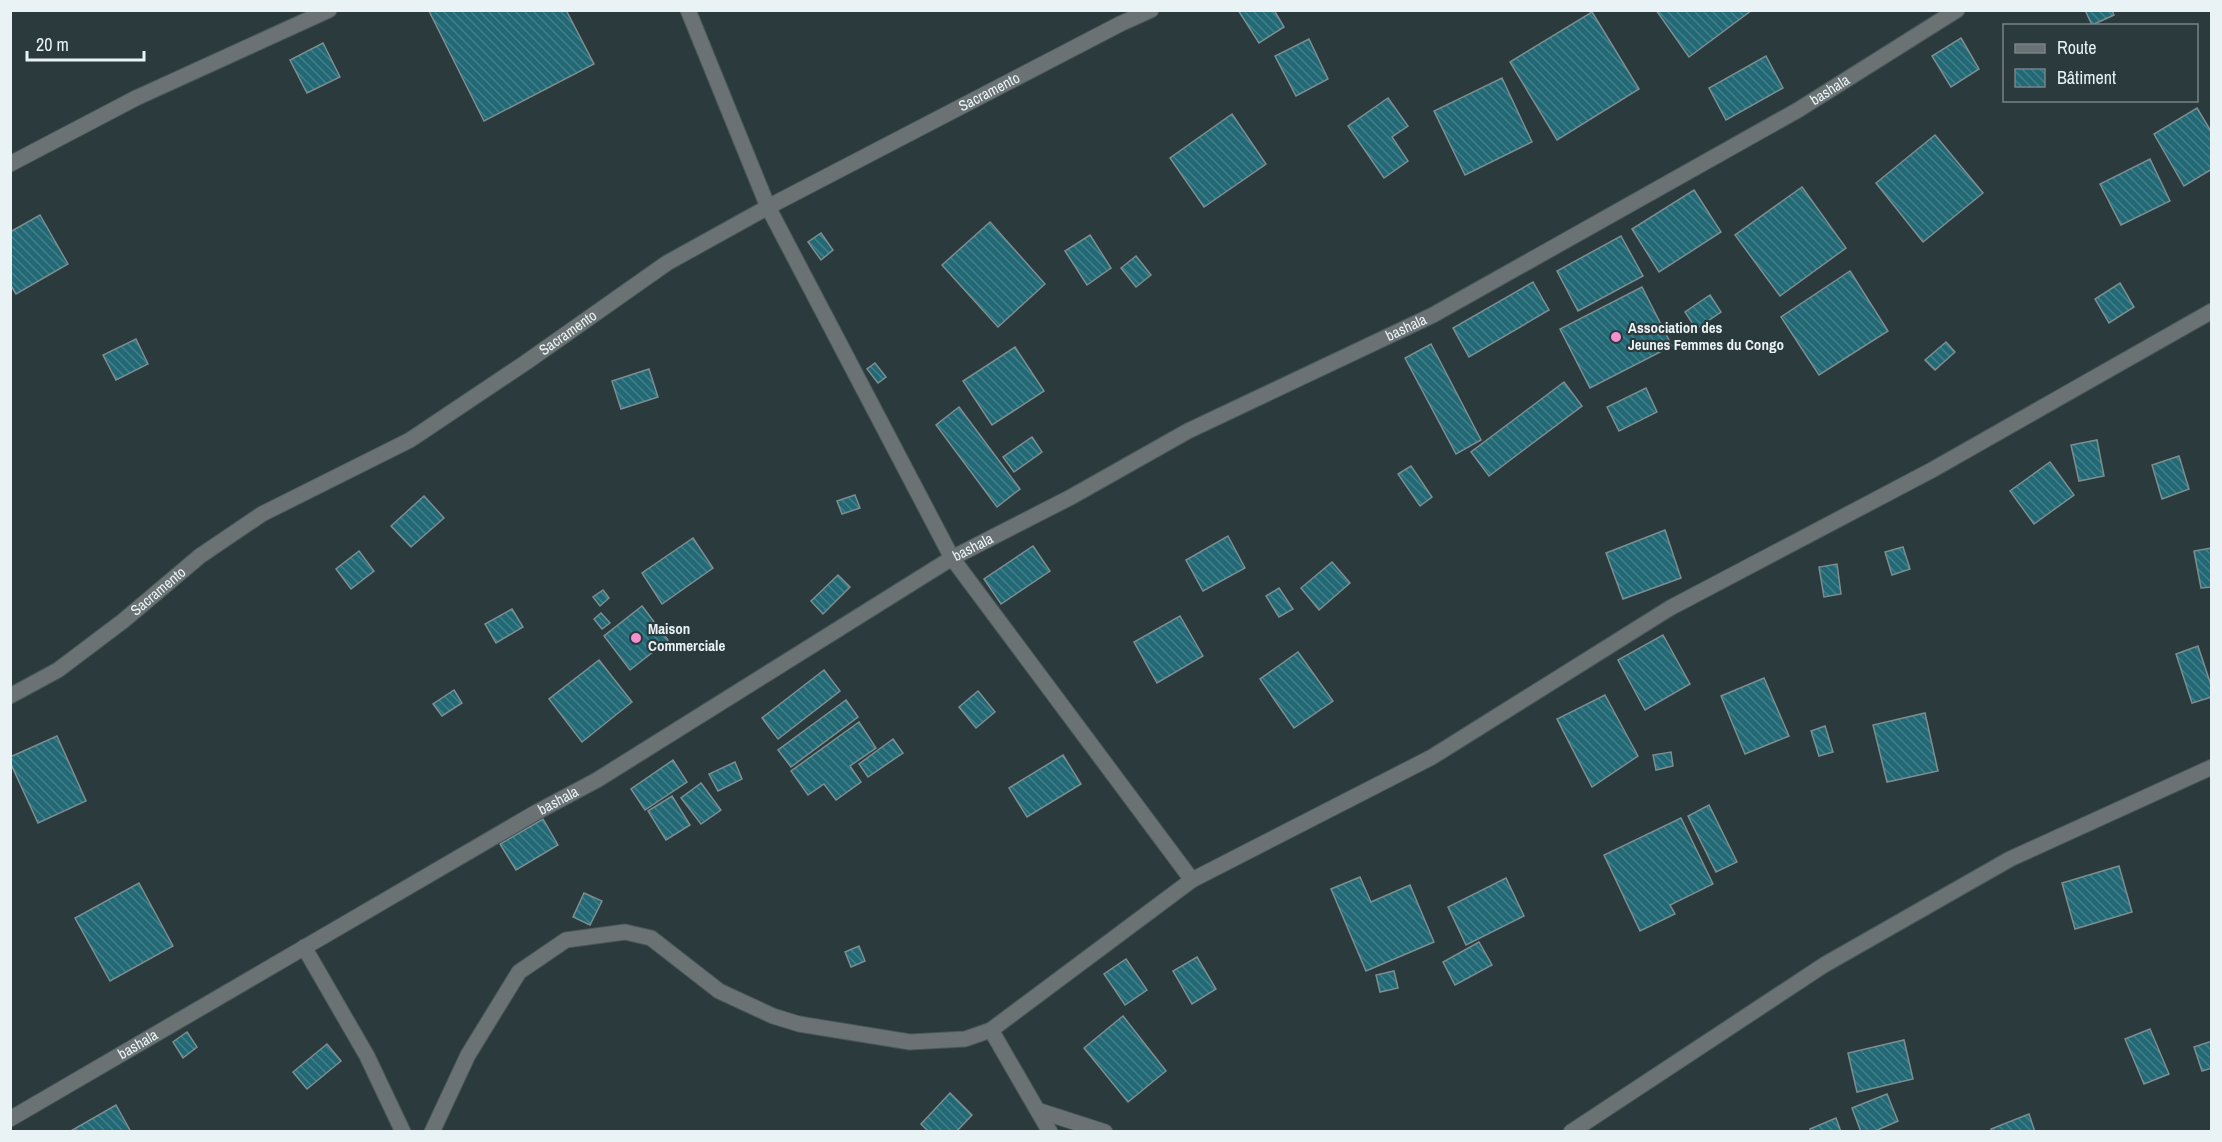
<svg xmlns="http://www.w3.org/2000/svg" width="2222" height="1142" font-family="'Archivo Narrow',sans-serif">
<defs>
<pattern id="building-back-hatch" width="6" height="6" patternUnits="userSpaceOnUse" patternTransform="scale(1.5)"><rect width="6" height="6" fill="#226975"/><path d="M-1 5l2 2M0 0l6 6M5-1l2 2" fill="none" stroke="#427f89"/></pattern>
</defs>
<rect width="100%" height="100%" fill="#2b3a3d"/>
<g fill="url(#building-back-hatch)" stroke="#7d8e91" stroke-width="1.5">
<polygon points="566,10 594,64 484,121 429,11"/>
<polygon points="1238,10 1274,10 1284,27 1259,43"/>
<polygon points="1656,10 1752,10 1689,57"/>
<polygon points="2085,10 2112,10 2114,15 2092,25"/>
<polygon points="1592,12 1639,89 1557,140 1510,62"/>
<polygon points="1961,38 1979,69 1951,87 1932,56"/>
<polygon points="1309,39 1328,79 1296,96 1275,56"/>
<polygon points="323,43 340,77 307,93 290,60"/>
<polygon points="1766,56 1783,88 1726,120 1709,88"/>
<polygon points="1502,78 1532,142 1465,175 1434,111"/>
<polygon points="1388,98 1408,126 1392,137 1408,161 1384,178 1348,126"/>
<polygon points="2197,108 2212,133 2212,169 2184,186 2154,134"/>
<polygon points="1232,114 1266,164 1204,207 1170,158"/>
<polygon points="1935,135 1983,193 1923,242 1876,183"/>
<polygon points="2150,159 2170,201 2121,225 2100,184"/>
<polygon points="1802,187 1846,248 1780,296 1735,235"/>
<polygon points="1694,190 1721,232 1659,272 1632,229"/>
<polygon points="40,215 68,264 16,294 10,284 10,232"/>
<polygon points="990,222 1045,284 998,327 942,265"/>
<polygon points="821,233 833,250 821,260 808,242"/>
<polygon points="1090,235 1111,268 1087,285 1065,251"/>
<polygon points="1621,236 1643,276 1578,311 1557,271"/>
<polygon points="1136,256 1151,275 1136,287 1121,268"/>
<polygon points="1850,271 1888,331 1819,375 1781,317"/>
<polygon points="1533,282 1549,310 1469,357 1453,328"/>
<polygon points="2120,283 2134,307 2109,323 2095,299"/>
<polygon points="1642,287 1672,346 1590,388 1560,329"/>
<polygon points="1710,295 1721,312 1696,329 1685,312"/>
<polygon points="136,339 148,364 116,380 103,355"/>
<polygon points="1946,342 1955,352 1935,370 1925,360"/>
<polygon points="1431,344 1481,440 1456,454 1405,358"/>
<polygon points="1015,347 1044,391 992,425 963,381"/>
<polygon points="875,363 886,377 878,383 867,369"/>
<polygon points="649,369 658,397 621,409 612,381"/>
<polygon points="1564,382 1582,406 1489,476 1471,452"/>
<polygon points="1646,388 1657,412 1619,431 1607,407"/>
<polygon points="959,407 1020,489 997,507 936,425"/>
<polygon points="1032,437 1042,452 1014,472 1003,457"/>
<polygon points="2097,440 2104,476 2079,481 2071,445"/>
<polygon points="2179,456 2189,489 2162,499 2152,465"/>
<polygon points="2050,462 2074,495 2034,524 2010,491"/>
<polygon points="1411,466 1432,497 1420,506 1398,474"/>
<polygon points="855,495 860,508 842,514 837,501"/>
<polygon points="424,496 444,518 411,547 391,526"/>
<polygon points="1665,530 1681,578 1623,599 1606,553"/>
<polygon points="1228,536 1245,568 1203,591 1186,560"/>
<polygon points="693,538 713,568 662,604 642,573"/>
<polygon points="1033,546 1050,571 1001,604 984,579"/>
<polygon points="1903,547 1910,569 1892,575 1885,552"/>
<polygon points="2212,548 2212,587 2201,588 2194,551"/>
<polygon points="359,551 374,571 351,589 336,569"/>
<polygon points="1332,562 1350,583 1319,610 1301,588"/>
<polygon points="1837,564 1841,594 1824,597 1819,567"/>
<polygon points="838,575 850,587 823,614 811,601"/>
<polygon points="1279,588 1293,609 1279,617 1266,596"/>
<polygon points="603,590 609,598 600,606 593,597"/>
<polygon points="642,606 668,640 630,670 604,636"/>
<polygon points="512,609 523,627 496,643 485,624"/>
<polygon points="601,613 610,623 602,629 594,619"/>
<polygon points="1180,616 1203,656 1157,683 1134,642"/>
<polygon points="1663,635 1690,684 1645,710 1618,660"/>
<polygon points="2198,646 2212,688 2212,697 2192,703 2176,654"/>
<polygon points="1298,652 1333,701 1294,728 1260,679"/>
<polygon points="599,660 632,702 582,742 549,699"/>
<polygon points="824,670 840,691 778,739 762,718"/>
<polygon points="1764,678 1789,736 1745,754 1721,696"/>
<polygon points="454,690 462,703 442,716 433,704"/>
<polygon points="978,691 995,712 976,728 959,707"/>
<polygon points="1605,695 1638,756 1592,787 1557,719"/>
<polygon points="846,700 858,717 791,767 778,750"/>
<polygon points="1925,713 1938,771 1887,782 1873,725"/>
<polygon points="859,722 876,748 850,766 861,782 836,800 824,784 808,795 791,771"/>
<polygon points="1825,726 1833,752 1819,756 1811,731"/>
<polygon points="57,736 86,801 38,823 10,762 10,757"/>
<polygon points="893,739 903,753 868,777 859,764"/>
<polygon points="1671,752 1673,766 1656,770 1653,755"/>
<polygon points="1063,755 1081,784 1027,817 1009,788"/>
<polygon points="673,760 687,782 645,810 631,789"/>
<polygon points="735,762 742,779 718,791 709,774"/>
<polygon points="701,783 721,810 701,824 681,798"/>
<polygon points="672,796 690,825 666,840 648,811"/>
<polygon points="1709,805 1737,862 1716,872 1688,816"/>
<polygon points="1681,818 1713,884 1670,905 1675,914 1640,931 1604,855"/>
<polygon points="543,819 558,845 516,870 500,844"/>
<polygon points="2119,866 2132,912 2075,929 2062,883"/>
<polygon points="1360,877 1371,902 1410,885 1434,942 1366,971 1331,889"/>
<polygon points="1506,878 1524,916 1466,945 1448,907"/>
<polygon points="139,883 173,946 110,981 75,918"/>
<polygon points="584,893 602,901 590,925 573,917"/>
<polygon points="1479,942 1492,965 1455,985 1443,962"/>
<polygon points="859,946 865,961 851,967 845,952"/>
<polygon points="1197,957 1216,989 1192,1004 1173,971"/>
<polygon points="1126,959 1147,990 1125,1005 1104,974"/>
<polygon points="1394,971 1398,988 1380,992 1376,975"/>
<polygon points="1123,1016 1166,1071 1128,1102 1084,1048"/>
<polygon points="2150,1029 2169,1074 2144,1084 2125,1039"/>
<polygon points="187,1032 197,1047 183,1058 173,1042"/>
<polygon points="1904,1040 1913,1079 1857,1092 1848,1053"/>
<polygon points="2212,1041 2212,1068 2202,1071 2194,1047"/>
<polygon points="327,1044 341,1061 307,1089 293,1072"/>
<polygon points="950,1093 972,1115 956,1132 929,1132 921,1124"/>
<polygon points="1887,1094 1898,1121 1873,1132 1861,1132 1852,1108"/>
<polygon points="116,1105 131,1132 69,1132"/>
<polygon points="2029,1114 2035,1132 1991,1132 1991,1129"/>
<polygon points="1836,1118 1841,1132 1811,1132 1810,1129"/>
</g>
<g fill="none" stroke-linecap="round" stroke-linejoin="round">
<defs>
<g id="minor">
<polyline points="688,10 768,207 952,558 1192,880"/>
<polyline points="10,164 136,98 329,10"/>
<path id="s1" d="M 10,696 L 58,670 L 123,621 L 200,556 L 262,514 L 410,440 L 525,363 L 667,263 L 768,207 L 1120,24 L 1151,10"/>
<polyline points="304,947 367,1056 403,1132"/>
<polyline points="1040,1111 1105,1132"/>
<path id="s2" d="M 10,1119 L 535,813 L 597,780 L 952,558 L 1071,497 L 1188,431 L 1433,315 L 1798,110 L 1957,10"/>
<polyline points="432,1132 468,1055 519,972 566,940 625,932 651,938 719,991 773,1016 799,1024 910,1042 965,1039 991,1030"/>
<polyline points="1050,1132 991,1030 1192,880 1432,757 1670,608 1932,470 2212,311"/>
<polyline points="1571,1132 1824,965 2010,859 2212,767"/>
</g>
</defs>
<use href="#minor" stroke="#49575a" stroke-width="17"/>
<use href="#minor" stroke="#6a7273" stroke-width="15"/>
</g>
<g fill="#f590d1" stroke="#2b3a3d" stroke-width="2">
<circle cx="1616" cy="337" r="6"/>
<circle cx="636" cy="638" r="6"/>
</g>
<g text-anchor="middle" stroke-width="4.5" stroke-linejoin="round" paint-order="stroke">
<g font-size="15" fill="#e9f2f4" stroke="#2b3a3d">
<text dy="5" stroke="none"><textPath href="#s2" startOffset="2092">bashala</textPath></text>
<text dy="5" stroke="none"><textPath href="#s1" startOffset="1154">Sacramento</textPath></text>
<text dy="5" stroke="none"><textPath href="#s2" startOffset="1606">bashala</textPath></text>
<text dy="5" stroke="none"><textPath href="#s1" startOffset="668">Sacramento</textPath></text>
<text dy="5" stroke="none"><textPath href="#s2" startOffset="1120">bashala</textPath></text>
<text dy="5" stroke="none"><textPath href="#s1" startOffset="182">Sacramento</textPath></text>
<text dy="5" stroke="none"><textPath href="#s2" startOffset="634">bashala</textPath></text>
<text dy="5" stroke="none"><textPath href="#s2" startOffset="148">bashala</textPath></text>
</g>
<g font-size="15" font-weight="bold" fill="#e9f2f4" stroke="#2b3a3d" text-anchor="start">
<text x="1628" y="333">Association des<tspan x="1628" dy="17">Jeunes Femmes du Congo</tspan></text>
<text x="648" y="634">Maison<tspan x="648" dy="17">Commerciale</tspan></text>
</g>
</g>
<rect width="2222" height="1142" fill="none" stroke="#e9f2f4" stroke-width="24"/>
<rect x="2003" y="24" width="195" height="78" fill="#2b3a3d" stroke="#778486" stroke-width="1.5"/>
<rect x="2015" y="44" width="30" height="9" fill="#6a7273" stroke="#778486" stroke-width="1.5"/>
<text x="2057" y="54" font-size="18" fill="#e9f2f4">Route</text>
<rect x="2015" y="69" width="30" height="18" fill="url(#building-back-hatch)" stroke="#778486" stroke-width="1.5"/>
<text x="2057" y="84" font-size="18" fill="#e9f2f4">Bâtiment</text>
<path d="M27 51v9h117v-9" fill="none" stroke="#e9f2f4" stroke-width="3"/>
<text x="36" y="51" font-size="18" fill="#e9f2f4" stroke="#2b3a3d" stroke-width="4.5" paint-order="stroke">20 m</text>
</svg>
